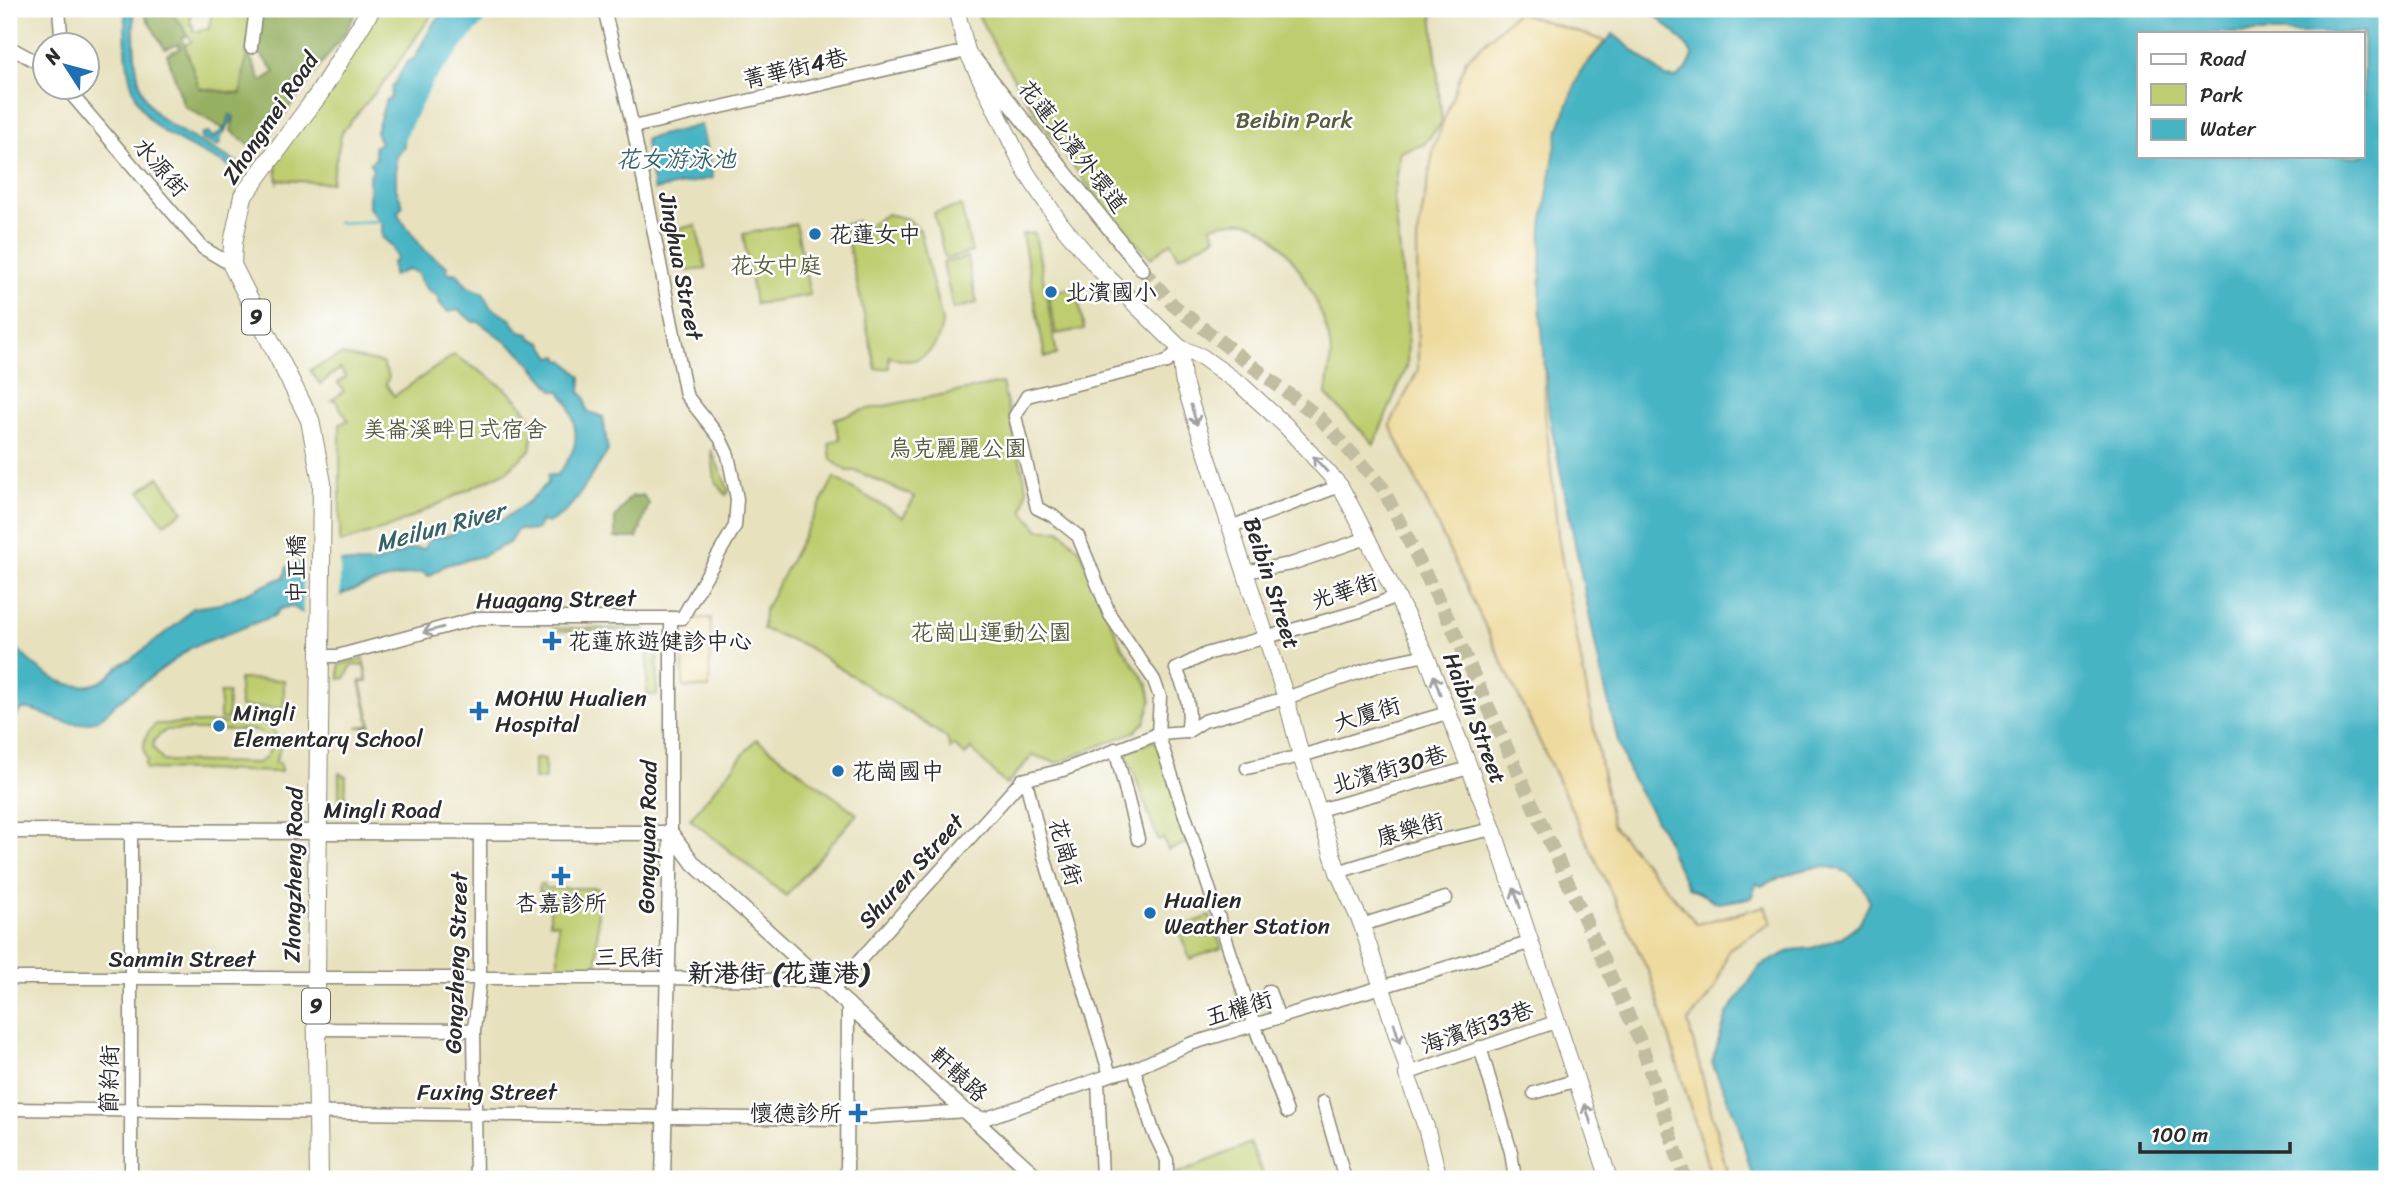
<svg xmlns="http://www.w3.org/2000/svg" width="2396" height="1188" font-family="Sriracha,'LXGW WenKai TC',sans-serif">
<rect width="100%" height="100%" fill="#fff"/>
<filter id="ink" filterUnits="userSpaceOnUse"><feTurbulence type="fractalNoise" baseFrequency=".0143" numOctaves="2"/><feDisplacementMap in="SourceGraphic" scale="14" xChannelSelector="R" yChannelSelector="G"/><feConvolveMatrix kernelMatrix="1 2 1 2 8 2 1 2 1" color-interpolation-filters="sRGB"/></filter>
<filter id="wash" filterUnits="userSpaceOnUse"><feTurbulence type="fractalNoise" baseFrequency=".00686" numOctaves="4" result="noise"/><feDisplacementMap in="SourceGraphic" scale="28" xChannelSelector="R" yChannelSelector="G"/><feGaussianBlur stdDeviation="1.57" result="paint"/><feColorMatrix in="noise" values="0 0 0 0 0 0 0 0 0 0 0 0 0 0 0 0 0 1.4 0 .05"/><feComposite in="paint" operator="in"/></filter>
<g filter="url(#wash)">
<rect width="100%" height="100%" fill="#e7e1be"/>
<g fill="#becd6f" stroke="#747c4d" stroke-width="2" fill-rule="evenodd">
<polygon points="167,9 192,9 190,25 193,25 193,31 200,32 201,29 208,30 213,9 253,9 241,94 199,88 185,45 192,41"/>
<polygon points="371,9 436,9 388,77 342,132 331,183 279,180 278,182 274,152"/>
<path d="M 975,9 L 1413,9 L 1432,12 L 1442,123 L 1423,145 L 1400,152 L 1394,197 L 1408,329 L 1407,366 L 1374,444 L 1326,395 C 1327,381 1331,366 1331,352 C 1328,313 1290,240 1254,224 C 1242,219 1223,223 1211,226 L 1216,237 L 1179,257 L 1171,242 L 1151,258 C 1086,191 1016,92 975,9 Z"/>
<polygon points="961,206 972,252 945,259 934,213"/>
<path d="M 887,214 L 908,219 L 920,230 L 942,322 C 939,350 918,370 889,356 L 889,368 L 876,369 L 844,225 L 857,221 L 861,236 L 871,224 Z"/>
<polygon points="796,224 810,295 755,304 743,234"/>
<polygon points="696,225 706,269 686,271 683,258 673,251 669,231"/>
<polygon points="1035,233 1057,355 1045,357 1022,234"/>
<polygon points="967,257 977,303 953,309 943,263"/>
<polygon points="1076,287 1084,329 1056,334 1048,293"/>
<path d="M 341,355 L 382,363 L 389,376 L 386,384 L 394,396 L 454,355 C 482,373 525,394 534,429 L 530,450 L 507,471 L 393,526 L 340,543 L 340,424 L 348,420 L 336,401 L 332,400 L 344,391 L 338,383 L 346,377 L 340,369 L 320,384 L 310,370 Z"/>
<polygon points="1002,383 1027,489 1023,511 1039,530 1060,530 1080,550 1121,645 1148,685 1151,701 1145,722 1134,732 1057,763 1033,755 1006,785 971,749 965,755 954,745 950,749 947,738 806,646 763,629 764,611 834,478 903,517 915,497 856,471 847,471 831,460 829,443 840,439 834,419 863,410"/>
<polygon points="711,449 729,491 726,495 715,480"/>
<polygon points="159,477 183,511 164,524 140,491"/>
<polygon points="554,628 645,628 646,631 554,631"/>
<polygon points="648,638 658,638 657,695 648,695 647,691"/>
<polygon points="363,658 368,682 361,682 371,725 369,727 357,727 370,725 360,681 367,681 364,666 352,665 345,678 339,679 339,665"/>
<polygon points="239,679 284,680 284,708 240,707"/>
<rect x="220" y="693" width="8" height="26"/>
<path d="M 261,722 L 269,725 L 282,743 L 275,763 L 280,763 L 281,772 L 146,769 L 145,763 L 148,761 C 140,748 144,734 156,724 ZM 166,730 L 256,730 C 273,737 275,754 258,763 L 163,761 L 153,747 L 154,740 Z"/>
<polygon points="756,739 857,814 786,896 690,819"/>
<polygon points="1156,740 1191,842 1168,850 1163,838 1158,840 1126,751"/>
<rect x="534" y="759" width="11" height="20"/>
<polygon points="339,773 346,776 345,809 339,816"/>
<polygon points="540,884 544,884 544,888 598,888 597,970 558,970 558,923 550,923 550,892 539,892"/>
<polygon points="1210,916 1222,948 1190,959 1178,928"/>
<polygon points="1250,1143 1265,1179 1174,1179 1174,1175"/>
</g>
<g fill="#96b062" stroke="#606e46" stroke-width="2">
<polygon points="141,9 167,9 182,25 186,36 182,38 199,88 241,94 247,50 261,81 275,72 257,50 260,9 358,9 346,31 259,149 253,148 231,131 234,117 224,129 184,106 167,54 180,49 179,44 165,49"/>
<polygon points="643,495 649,504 637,538 615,538 615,518 630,497"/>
</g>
<g fill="#eeda9e" stroke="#8c8264" stroke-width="2">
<polygon points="1517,12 1605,41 1580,72 1542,226 1545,414 1559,543 1612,825 1697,924 1765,906 1771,923 1729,949 1715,989 1688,1022 1729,1179 1712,1179 1651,977 1390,425 1418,370 1417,240 1434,147 1466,60"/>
<polygon points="711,618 709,688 683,687 683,619"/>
</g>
<g fill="#47b4c4" stroke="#397078" stroke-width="2" fill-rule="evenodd">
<path d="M 125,9 L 134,9 C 132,127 156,114 245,167 L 240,172 C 215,157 183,146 160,129 C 124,101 125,49 125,9 Z"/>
<path d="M 448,9 L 496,9 L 486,13 L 480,22 L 463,36 L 455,34 L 445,47 L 437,65 L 427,68 L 422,87 L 417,89 C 416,97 414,97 410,104 C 402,116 403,135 404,148 L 396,155 L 396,189 L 403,205 L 398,212 L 399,216 L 424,250 L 448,267 L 446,271 L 453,274 L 456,272 L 468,287 L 483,293 L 490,307 L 510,319 L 520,332 L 530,334 L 531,338 L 542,343 L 551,357 L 558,356 L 560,361 L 564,360 L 581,377 L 580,392 L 585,397 L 587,411 L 603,417 L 608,451 L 578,497 L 564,513 L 548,523 L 540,521 L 538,529 L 530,531 L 518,529 L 509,543 L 482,556 L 446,565 L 429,576 L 422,572 C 379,579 341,592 303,613 L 291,606 L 280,609 L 274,616 L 192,647 L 116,703 C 76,753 33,695 19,712 C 16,716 11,725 9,730 L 9,714 L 18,700 L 9,698 L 9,637 C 27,664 66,697 100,682 C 112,677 116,664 130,660 L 181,621 L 192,608 L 220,604 L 284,577 L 287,567 C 315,552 342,566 372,563 C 389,562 406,544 424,549 L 430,538 L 449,535 L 471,524 L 502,520 L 528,502 L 548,483 L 548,475 L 557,475 C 578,450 580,437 569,405 C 567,400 563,397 560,391 L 554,391 L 522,354 L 479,322 L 473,322 L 459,310 L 448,312 L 440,304 L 438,296 C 429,292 421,284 418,274 L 409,269 L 393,276 L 392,262 L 397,259 L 392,246 L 382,237 L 382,224 L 369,208 L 369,177 L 373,169 L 370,163 L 376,158 L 374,147 L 381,143 L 376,132 L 386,100 L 391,98 L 392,88 L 407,62 L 414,59 L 433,24 Z"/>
<path d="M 1650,9 L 2387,9 L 2387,1179 L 1753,1179 L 1738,1123 L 1712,1063 L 1727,1014 L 1760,966 L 1792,950 L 1812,948 L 1840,938 L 1860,923 L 1870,902 C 1850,849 1801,867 1761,886 L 1757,883 L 1751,898 L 1718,903 L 1688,887 L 1671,854 L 1667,839 L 1631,777 L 1619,745 L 1600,668 L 1549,414 L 1540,306 L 1542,226 L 1558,131 L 1580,72 L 1613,34 L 1666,77 L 1676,78 L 1687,69 L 1693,56 C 1683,36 1664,26 1650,9 ZM 2139,33 L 2363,33 L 2363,156 L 2139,156 Z"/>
<polygon points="230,115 234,117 221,137 221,144 216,146 201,139 202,133 209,133 213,138 225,128"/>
<polygon points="701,125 713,178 654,190 645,139"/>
</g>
<polygon fill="#e7e1be" points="303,555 340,557 340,596 303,616"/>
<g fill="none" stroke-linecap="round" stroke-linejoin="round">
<polyline stroke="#47b4c4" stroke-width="2.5" points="337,223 383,221"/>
<polyline stroke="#47b4c4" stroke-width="18" points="394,140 425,78 483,9"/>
</g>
</g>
<g filter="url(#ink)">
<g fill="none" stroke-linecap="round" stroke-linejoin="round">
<polyline stroke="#c1bda1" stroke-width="14" stroke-dasharray="14 7" stroke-linecap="butt" points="1142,269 1173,305 1320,418 1382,487 1451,625 1641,1043 1685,1179"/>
<defs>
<g id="minor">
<polyline points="59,9 62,46"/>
<polyline points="9,47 46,67"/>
<polyline points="251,47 256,9"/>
<polyline points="66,88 203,248 232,265"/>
<polyline points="633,127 967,51"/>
<polyline points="1180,348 1167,362 1027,396 1015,416 1037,508 1053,516 1078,536 1110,615 1154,680 1160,697 1158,734 1255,1027 1287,1112"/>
<polyline points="1230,527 1340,486"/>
<polyline points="1244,572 1291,564 1367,538"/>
<polyline points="320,656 337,656 478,618 682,618 735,526 737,499 728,455 720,438 686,395 633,127 604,9"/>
<path d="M 1187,732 C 1192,708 1186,691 1176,669 L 1206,654 L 1360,611 L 1397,596"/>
<polyline points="1115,749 1138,839"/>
<polyline points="1247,768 1301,756 1447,713"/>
<polyline points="1022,780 1063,770 1158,734 1187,732 1204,721 1286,698 1383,664 1426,655"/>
<polyline points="1022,780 1028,789 1044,856 1110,1075"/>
<polyline points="1319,810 1469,768"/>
<polyline points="131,833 131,1179"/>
<polyline points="671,833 671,618"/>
<polyline points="1338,872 1430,843 1493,829"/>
<polyline points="1362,925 1446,898"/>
<polyline points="9,978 667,978 821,981"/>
<polyline points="832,991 1022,780"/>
<polyline points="1269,991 1279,1018"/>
<polyline points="317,1029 474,1030"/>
<polyline points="1480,1047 1511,1152 1515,1179"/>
<polyline points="1134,1069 1153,1131 1167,1160 1167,1179"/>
<polyline points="1409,1073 1558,1021"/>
<polyline points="1098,1080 1102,1179"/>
<polyline points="1534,1093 1577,1080"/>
<polyline points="1323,1102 1345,1179"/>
<polyline points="9,1109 845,1119 966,1111 984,1119 1110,1075 1134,1069 1190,1044 1529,943"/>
<polyline points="476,1179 474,1030 480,979 480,833"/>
<polyline points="847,1179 848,1003"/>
</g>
<g id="tertiary">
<polyline points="975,60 1142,269"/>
<polyline points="9,831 671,833"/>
<polyline points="671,833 694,864 1039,1179"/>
<polyline points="663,1179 671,833"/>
</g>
<g id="secondary">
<polyline points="956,9 967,51 1026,172 1060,223 1098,268 1180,348 1183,379 1195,418 1286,698 1301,756 1338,872 1362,925 1409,1073 1407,1075 1426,1127 1439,1179"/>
<polyline points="1180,348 1202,357 1240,384 1286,426 1340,486 1356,516 1426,655 1493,829 1609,1179"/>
</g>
<polyline id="primary" points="319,1179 316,980 322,483 310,420 232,265 233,243 243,196 319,94 371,9"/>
</defs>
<use href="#minor" stroke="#898674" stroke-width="15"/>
<use href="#tertiary" stroke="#898674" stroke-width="17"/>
<use href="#secondary" stroke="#898674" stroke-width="18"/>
<use href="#primary" stroke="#898674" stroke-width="20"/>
<use href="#minor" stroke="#fff" stroke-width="12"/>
<use href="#tertiary" stroke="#fff" stroke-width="14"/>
<use href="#secondary" stroke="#fff" stroke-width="16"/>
<use href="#primary" stroke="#fff" stroke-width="18"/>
</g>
<defs><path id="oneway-shaft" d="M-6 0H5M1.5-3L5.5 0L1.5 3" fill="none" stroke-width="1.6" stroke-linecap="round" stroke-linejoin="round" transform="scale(1.75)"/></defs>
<g stroke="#a0a0a0">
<use href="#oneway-shaft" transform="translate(1194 415) rotate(73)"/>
<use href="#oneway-shaft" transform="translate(1320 464) rotate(-132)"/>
<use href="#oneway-shaft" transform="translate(433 630) rotate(165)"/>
<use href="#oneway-shaft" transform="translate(1437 685) rotate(-109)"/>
<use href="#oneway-shaft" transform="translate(1517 898) rotate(-109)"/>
<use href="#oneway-shaft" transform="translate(1397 1033) rotate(73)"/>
<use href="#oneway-shaft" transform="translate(1588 1114) rotate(-107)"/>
</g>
</g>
<g fill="#1f6fb2" stroke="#fff" stroke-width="2.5">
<circle cx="815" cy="234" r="7"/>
<circle cx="1051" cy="292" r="7"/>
<path d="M548.5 630.5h7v7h7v7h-7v7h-7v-7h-7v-7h7z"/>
<path d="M475.5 700.5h7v7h7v7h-7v7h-7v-7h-7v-7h7z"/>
<circle cx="219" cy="726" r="7"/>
<circle cx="838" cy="771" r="7"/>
<path d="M557.5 865.5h7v7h7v7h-7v7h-7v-7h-7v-7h7z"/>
<circle cx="1150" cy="913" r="7"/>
<path d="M854.5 1102.5h7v7h7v7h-7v7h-7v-7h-7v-7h7z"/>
</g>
<g text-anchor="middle" stroke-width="5" stroke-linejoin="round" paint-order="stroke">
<g fill="#fff" stroke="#6b6b6b" stroke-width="2">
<rect x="242" y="299.5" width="28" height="35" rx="5"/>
<rect x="302" y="988.5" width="28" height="35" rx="5"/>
</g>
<g font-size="21" font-weight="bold" fill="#2b2b2b">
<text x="256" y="324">9</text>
<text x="316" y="1013">9</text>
</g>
<g font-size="23" fill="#2b2b2b" stroke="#fff">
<text transform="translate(795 68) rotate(-13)" y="8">菁華街4巷</text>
<text transform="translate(270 118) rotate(-56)" y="8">Zhongmei Road</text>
<text transform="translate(1073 146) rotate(52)" y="8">花蓮北濱外環道</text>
<text transform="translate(161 167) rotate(49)" y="8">水源街</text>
<text transform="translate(681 266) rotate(79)" y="8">Jinghua Street</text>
<text transform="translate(296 569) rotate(-90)" y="8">中正橋</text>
<text transform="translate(1272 583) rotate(72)" y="8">Beibin Street</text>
<text transform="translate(1344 591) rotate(-18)" y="8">光華街</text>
<text transform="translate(556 599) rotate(-1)" y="8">Huagang Street</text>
<text transform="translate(1367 714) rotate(-17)" y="8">大廈街</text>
<text transform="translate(1475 718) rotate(69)" y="8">Haibin Street</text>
<text transform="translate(1389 769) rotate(-16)" y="8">北濱街30巷</text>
<text x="382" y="818">Mingli Road</text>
<text transform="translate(1410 829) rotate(-16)" y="8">康樂街</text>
<text transform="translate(647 837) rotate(-89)" y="8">Gongyuan Road</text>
<text transform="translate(1066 852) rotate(75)" y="8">花崗街</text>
<text transform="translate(911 871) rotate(-48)" y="8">Shuren Street</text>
<text transform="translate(293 875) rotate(-89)" y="8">Zhongzheng Road</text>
<text x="629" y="965">三民街</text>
<text x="182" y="967">Sanmin Street</text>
<text transform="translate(456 963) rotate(-88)" y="8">Gongzheng Street</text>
<text transform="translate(1239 1008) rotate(-17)" y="8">五權街</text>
<text transform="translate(1477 1027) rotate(-19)" y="8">海濱街33巷</text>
<text transform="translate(959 1074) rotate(43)" y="8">軒轅路</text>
<text transform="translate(109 1079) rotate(-89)" y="8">節約街</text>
<text x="487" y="1100">Fuxing Street</text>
</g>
<g font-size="23" fill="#575c3f" stroke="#fff">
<text x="1294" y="128">Beibin Park</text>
<text x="776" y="273">花女中庭</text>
<text x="455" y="437">美崙溪畔日式宿舍</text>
<text x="958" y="456">烏克麗麗公園</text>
<text x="991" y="640">花崗山運動公園</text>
</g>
<g font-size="23" fill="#2b2b2b" stroke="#fff" text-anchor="start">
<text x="829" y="242">花蓮女中</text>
<text x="1065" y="300">北濱國小</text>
<text x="568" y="649">花蓮旅遊健診中心</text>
<text x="495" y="706">MOHW Hualien<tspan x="495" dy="26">Hospital</tspan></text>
<text x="233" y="721">Mingli<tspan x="233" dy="26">Elementary School</tspan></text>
<text x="852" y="779">花崗國中</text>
<text x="1164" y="908">Hualien<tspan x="1164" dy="26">Weather Station</tspan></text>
<text x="561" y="911" text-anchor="middle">杏嘉診所</text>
<text x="842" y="1121" text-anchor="end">懷德診所</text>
</g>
<g font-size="24" font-style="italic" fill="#366268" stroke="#fff">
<text x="676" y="167">花女游泳池</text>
<text transform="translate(440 527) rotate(-15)" y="8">Meilun River</text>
</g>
<g font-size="26" font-weight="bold" fill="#2b2b2b" stroke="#fff">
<text x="778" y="982">新港街 (花蓮港)</text>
</g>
</g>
<rect width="2396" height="1188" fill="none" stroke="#fff" stroke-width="35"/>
<rect x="2137" y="32" width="228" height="126" fill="#ffffff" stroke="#aaaaaa" stroke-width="2"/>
<rect x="2151" y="54" width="35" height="10" fill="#ffffff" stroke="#aaaaaa" stroke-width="2"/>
<text x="2200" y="66" font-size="21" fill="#2b2b2b">Road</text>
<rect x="2151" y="84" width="35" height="21" fill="#becd6f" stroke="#aaaaaa" stroke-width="2"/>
<text x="2200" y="102" font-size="21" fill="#2b2b2b">Park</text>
<rect x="2151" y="119" width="35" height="21" fill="#47b4c4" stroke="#aaaaaa" stroke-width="2"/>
<text x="2200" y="136" font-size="21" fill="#2b2b2b">Water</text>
<g transform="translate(66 66) rotate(306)"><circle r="33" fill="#ffffff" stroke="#aaaaaa" stroke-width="2"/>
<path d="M0-5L12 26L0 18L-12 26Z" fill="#1f6fb2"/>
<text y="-10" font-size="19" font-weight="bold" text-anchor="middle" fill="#2b2b2b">N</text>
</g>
<path d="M2140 1142v10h150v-10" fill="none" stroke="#2b2b2b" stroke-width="3.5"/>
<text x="2151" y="1142" font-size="21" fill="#2b2b2b" stroke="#ffffff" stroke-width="5" paint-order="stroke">100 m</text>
</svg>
